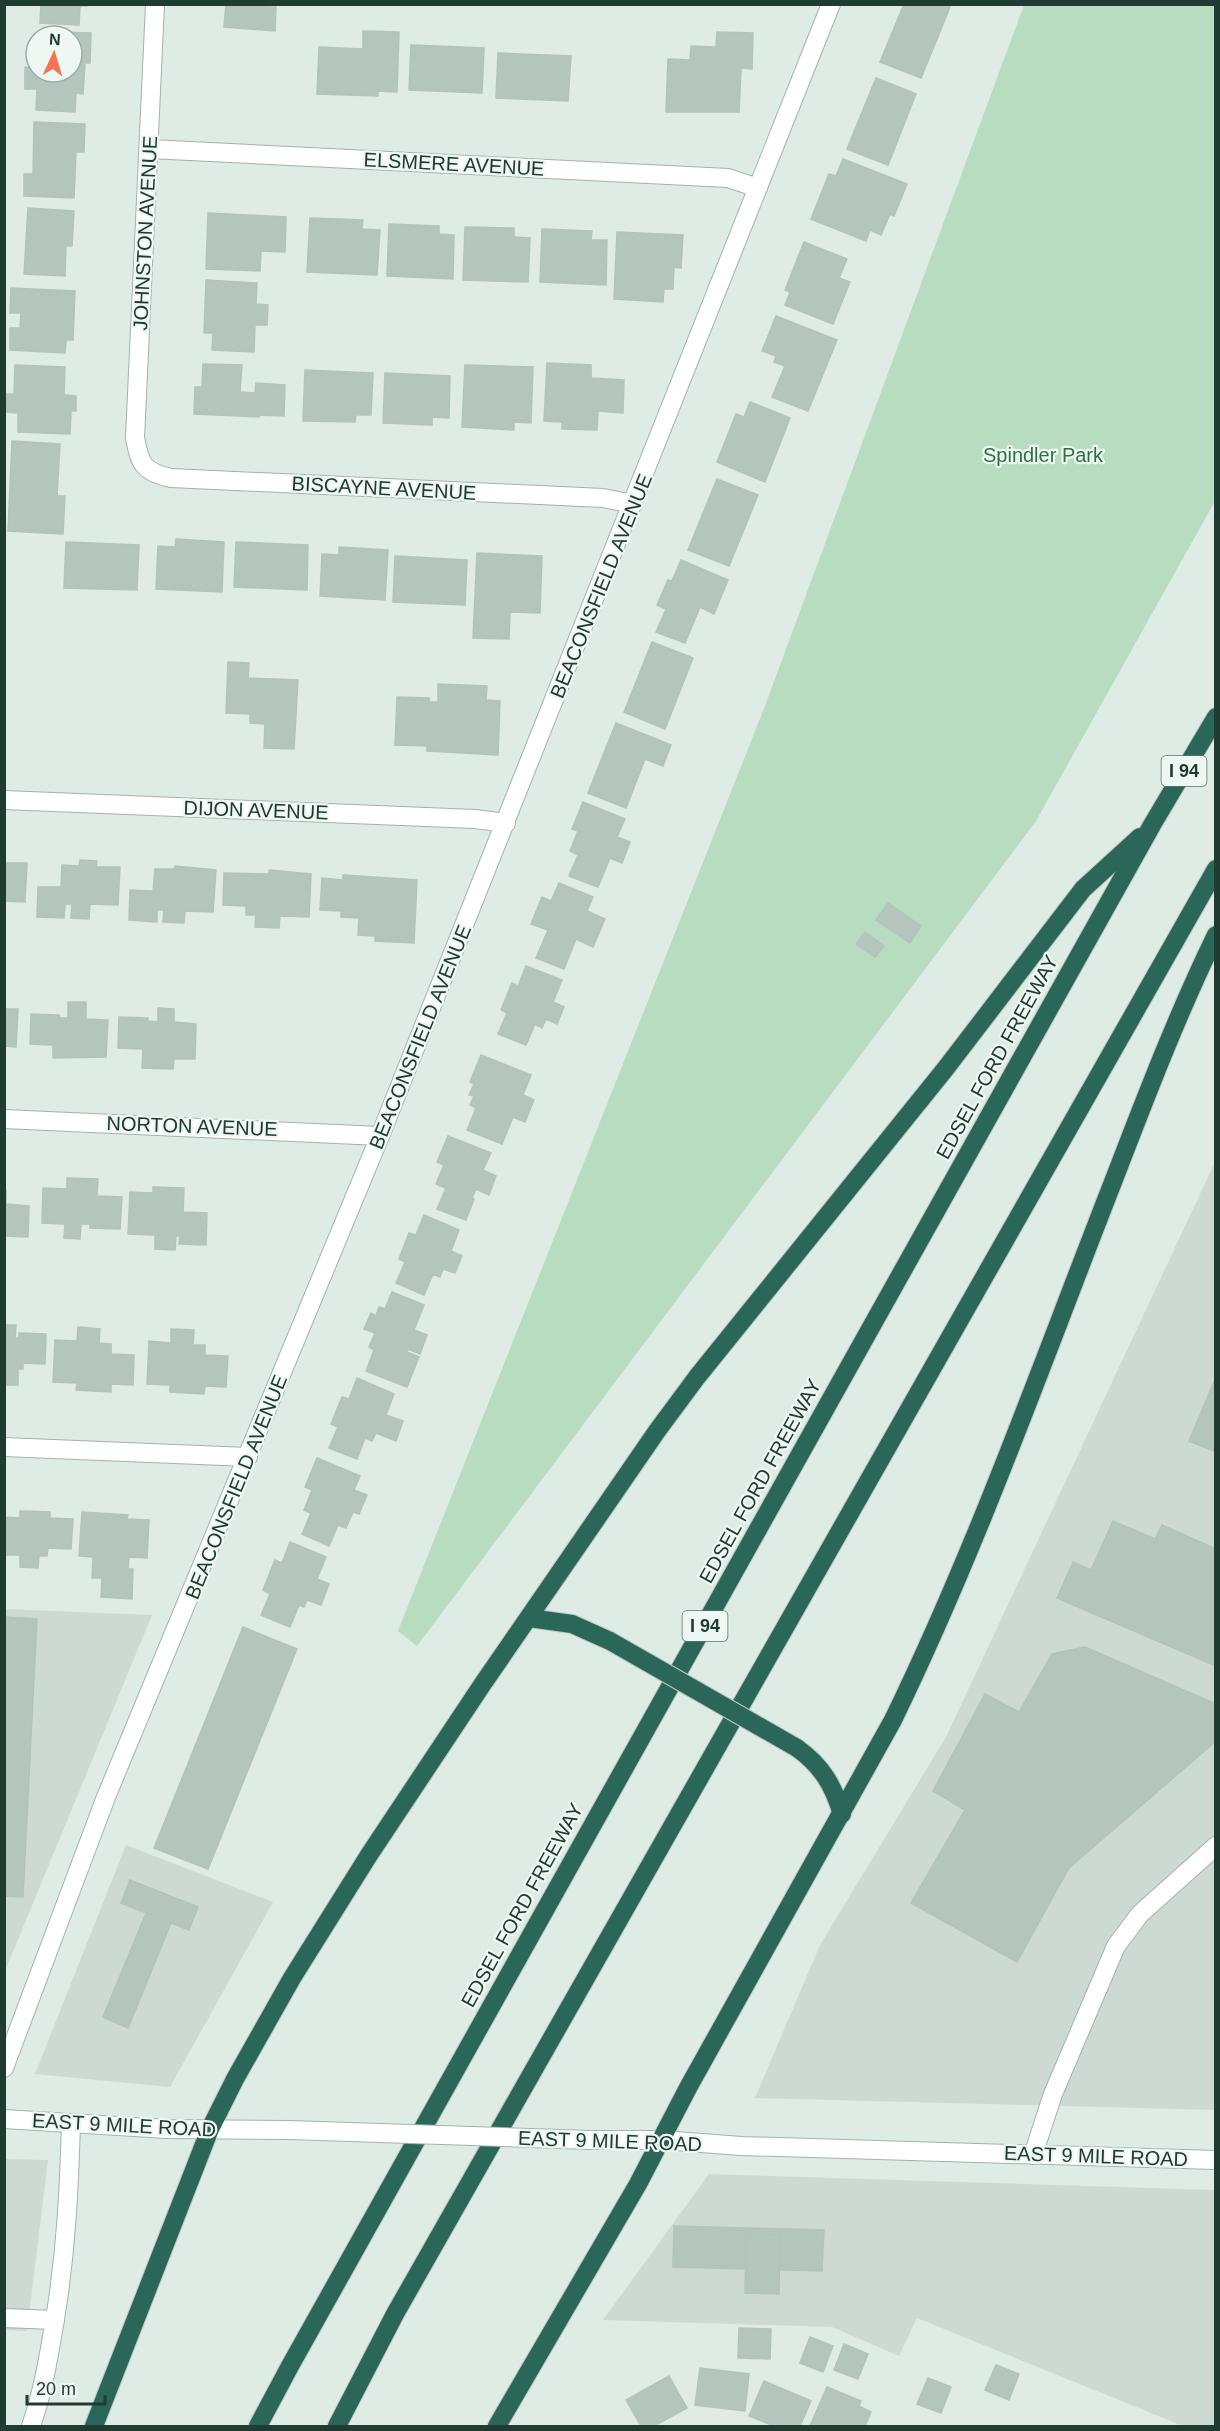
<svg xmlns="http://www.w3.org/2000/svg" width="1220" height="2431" font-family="Helvetica,sans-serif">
<rect width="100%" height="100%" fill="#dfebe5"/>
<g fill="#cddad4">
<polygon points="1215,1162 1215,2110 755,2098 820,1945 946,1737"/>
<polygon points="5,1609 152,1615 5,1971"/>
<polygon points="126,1845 273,1902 170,2087 35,2074"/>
<polygon points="4,2159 48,2160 27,2331 5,2330"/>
<polygon points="709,2174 1215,2190 1215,2426 1183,2426 917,2318 899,2356 832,2327 603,2320"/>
</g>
<polygon fill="#b7dcbf" points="1024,5 1215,5 1215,501 1036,821 417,1646 398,1631 765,706"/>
<g fill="#b4c5be" stroke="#b1c4bb" stroke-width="1.5">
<polygon points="41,4 87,4 87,6 80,6 79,25 40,23"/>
<polygon points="226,4 268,4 268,7 276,7 275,31 224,27"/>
<polygon points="904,4 944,4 950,7 921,78 880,62"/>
<polygon points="363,31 399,32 397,92 378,91 378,96 317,94 319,47 363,49"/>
<polygon points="59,32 91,33 90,63 85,63 83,94 76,93 75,112 36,110 37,89 25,89 25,67 36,68 36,72 72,72 72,36 59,36"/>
<polygon points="717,32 753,33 752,69 741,68 739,112 666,112 668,59 690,60 691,46 716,47"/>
<polygon points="411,45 484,48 482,93 409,90"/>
<polygon points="498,53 571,56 568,101 496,98"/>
<polygon points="876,78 916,94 888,165 847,149"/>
<polygon points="34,122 85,124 84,152 76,152 74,198 24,196 24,174 33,174"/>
<polygon points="843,159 907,184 894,216 890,214 881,235 870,230 866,241 811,219 829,174 836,176"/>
<polygon points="28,208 74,211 72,246 66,246 65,276 24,274"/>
<polygon points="208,213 286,217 285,252 261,251 260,271 206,269"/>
<polygon points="310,218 363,220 362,229 380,230 377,275 307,272"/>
<polygon points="389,224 439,226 439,234 454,235 453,279 387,276"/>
<polygon points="465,227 514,228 514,237 530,238 528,282 463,280"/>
<polygon points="542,229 592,231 591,240 607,240 606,285 540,282"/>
<polygon points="617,232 683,235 681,268 674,267 673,289 664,289 663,302 614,299"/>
<polygon points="804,242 847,259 839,278 850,282 833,324 785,305 790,292 785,290"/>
<polygon points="206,280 257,283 256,304 268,305 267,325 255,325 254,352 212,350 213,333 204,333"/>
<polygon points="11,288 75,291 73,340 66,340 65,353 10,350 10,328 20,328 21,313 10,313"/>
<polygon points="776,316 837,340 808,411 772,397 785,366 774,362 776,356 762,351"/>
<polygon points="547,363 591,365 591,378 624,380 623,413 598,411 597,430 562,429 562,422 544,421"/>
<polygon points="203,364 242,365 240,392 255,393 256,383 285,385 284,416 259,415 259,417 194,414 195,387 202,387"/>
<polygon points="15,365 65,367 64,395 76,396 76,411 71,411 70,434 18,432 18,413 6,412 7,394 14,394"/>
<polygon points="465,365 533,367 531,423 514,422 514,430 462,427"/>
<polygon points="305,370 373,373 371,415 356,415 355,422 303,421"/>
<polygon points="385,373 450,376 449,418 432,417 432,425 383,423"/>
<polygon points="750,402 790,418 765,482 717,462 736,414 744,417"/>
<polygon points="12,441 60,444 57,496 65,496 63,534 8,531"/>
<polygon points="717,479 758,495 729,566 688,550"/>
<polygon points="176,539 224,542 222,592 156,589 158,546 175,547"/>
<polygon points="66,542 139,545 137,590 64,588"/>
<polygon points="236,542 308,545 307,590 234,587"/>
<polygon points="339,547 388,550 385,600 320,596 322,554 339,555"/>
<polygon points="477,553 542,556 540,613 510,612 509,639 473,638"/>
<polygon points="395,556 467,560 465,605 393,602"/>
<polygon points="681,560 728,580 714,614 700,607 685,643 656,632 666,609 657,605 668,580 672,581"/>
<polygon points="652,642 693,658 665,729 624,712"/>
<polygon points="228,662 249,663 248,678 298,680 294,749 264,748 265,724 250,723 250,714 226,713"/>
<polygon points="438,684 487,686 486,700 500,701 498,755 427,751 427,746 395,745 397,697 429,698 429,702 438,702"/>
<polygon points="616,723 671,745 663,766 645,759 626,808 588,793"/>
<polygon points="583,802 625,819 617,837 630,842 622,863 610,858 598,887 569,876 578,855 570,851 578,831 572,829"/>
<polygon points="80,860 97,861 96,867 120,867 118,905 90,904 89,919 71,918 72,904 65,904 64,918 37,917 38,887 61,887 62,865 79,866"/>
<polygon points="4,863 27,863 25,902 4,901"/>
<polygon points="175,866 216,870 213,912 185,911 184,923 163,922 164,910 157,910 157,922 129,920 130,890 153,891 155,869 174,869"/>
<polygon points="269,870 311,874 309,917 280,916 279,928 255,927 256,915 246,915 246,906 223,905 224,873 269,874"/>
<polygon points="343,875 417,880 414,943 375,941 375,936 358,935 359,918 341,917 341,911 320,910 322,878 343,880"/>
<polygon points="559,883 593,897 587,911 605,919 593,947 576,939 564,969 536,958 548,930 531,924 542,897 551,901"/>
<polygon points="888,903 921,926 910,943 876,920"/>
<polygon points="865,932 884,946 875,957 856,944"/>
<polygon points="526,966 562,980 553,1002 564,1007 557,1024 546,1019 542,1028 535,1024 526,1045 498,1034 507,1013 501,1010 512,983 518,986"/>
<polygon points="68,1002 86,1002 86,1019 108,1020 106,1057 53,1058 53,1045 30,1044 31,1014 59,1015 60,1018 68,1018"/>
<polygon points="158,1008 174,1009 174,1022 196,1024 195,1059 174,1059 173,1069 142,1068 143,1049 118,1048 119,1017 148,1018 147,1021 158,1022"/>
<polygon points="4,1009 18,1009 16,1047 4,1046"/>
<polygon points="481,1055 531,1075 523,1095 534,1100 525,1122 513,1117 502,1144 467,1130 476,1108 470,1105 474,1096 469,1095 474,1084 470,1082"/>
<polygon points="448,1136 491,1153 483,1170 496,1176 489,1195 476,1189 472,1198 474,1199 466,1220 437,1209 446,1188 436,1184 444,1165 437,1162"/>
<polygon points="67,1178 98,1179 97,1196 122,1197 120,1229 90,1228 90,1224 81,1224 80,1239 64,1238 65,1224 42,1223 43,1188 67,1189"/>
<polygon points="153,1187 184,1188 183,1212 207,1213 206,1245 179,1244 180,1236 176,1236 175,1250 155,1249 155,1235 128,1234 130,1192 153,1193"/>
<polygon points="4,1190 6,1190 6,1204 29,1206 28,1237 4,1236"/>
<polygon points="424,1215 459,1230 451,1251 462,1256 455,1273 443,1269 440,1277 433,1274 424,1295 396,1283 405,1262 399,1259 409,1233 416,1235"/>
<polygon points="392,1292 424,1305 414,1330 427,1335 420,1354 408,1349 407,1352 419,1357 407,1387 366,1371 374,1350 369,1347 375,1333 364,1329 371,1313 376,1316 379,1307 385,1309"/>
<polygon points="4,1325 16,1325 15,1338 19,1338 19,1333 46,1334 45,1364 23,1363 23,1369 18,1369 18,1385 4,1385"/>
<polygon points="78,1327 100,1329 99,1343 111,1344 111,1354 134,1355 133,1385 111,1384 111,1392 76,1390 77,1383 53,1382 55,1340 77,1341"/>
<polygon points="171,1329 194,1330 193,1345 205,1345 205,1355 228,1356 226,1387 205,1386 204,1394 170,1392 170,1385 147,1384 149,1341 171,1343"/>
<polygon points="1216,1377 1216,1452 1189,1441"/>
<polygon points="357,1378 394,1394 386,1415 403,1421 396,1441 376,1433 372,1441 365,1438 357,1459 329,1448 338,1427 331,1424 342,1397 349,1399"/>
<polygon points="317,1458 360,1476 354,1490 367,1495 359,1514 353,1512 346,1528 338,1525 329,1546 302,1534 311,1513 304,1510 312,1490 305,1487"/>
<polygon points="20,1511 50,1512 50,1518 73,1519 71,1549 48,1548 47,1556 39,1556 38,1568 20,1567 20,1555 4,1555 4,1517 20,1518"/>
<polygon points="82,1512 128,1515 127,1519 149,1520 147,1558 129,1557 128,1569 133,1569 132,1599 101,1597 102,1578 92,1578 93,1557 79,1556"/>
<polygon points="1113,1521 1155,1539 1162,1525 1216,1549 1216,1666 1057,1598 1073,1562 1091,1570"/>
<polygon points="290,1542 326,1557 317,1579 329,1584 321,1605 307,1600 304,1607 299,1605 290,1627 261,1615 270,1594 263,1590 275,1560 282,1563"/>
<polygon points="4,1617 37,1619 23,1897 4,1896"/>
<polygon points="243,1627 297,1649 208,1869 154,1848"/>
<polygon points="1085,1647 1216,1704 1216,1741 1069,1868 1017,1962 911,1903 965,1810 933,1791 985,1694 1019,1712 1052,1654"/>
<polygon points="130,1880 198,1907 189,1930 121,1903"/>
<polygon points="146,1913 171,1923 128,2028 103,2017"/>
<polygon points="674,2226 824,2230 822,2271 673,2267"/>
<polygon points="746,2234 780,2235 779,2294 745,2293"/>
<polygon points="739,2328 771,2329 770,2359 738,2358"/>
<polygon points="810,2337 833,2346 823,2372 800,2363"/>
<polygon points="844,2344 868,2354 858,2379 834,2370"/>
<polygon points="996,2365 1019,2374 1009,2400 985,2390"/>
<polygon points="700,2368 749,2374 745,2411 695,2405"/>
<polygon points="669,2376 687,2408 654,2426 641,2426 626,2400"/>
<polygon points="928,2378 951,2387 941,2413 917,2404"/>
<polygon points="764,2381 811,2401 800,2426 774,2426 749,2416"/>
<polygon points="827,2387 861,2401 859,2406 871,2412 865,2426 810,2426"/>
</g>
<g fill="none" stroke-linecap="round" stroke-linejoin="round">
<defs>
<g id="street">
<path d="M 155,4 L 135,438 C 140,464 143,472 171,478 L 603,498 L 633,504"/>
<polyline points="149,149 728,178 758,188"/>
<polyline points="4,800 475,819 506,823"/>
<polyline points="4,1119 380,1136"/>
<polyline points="4,1447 248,1457"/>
<polyline points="4,2068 106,1797 380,1136 831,4"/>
<polyline points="1033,2155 1053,2094 1116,1946 1140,1914 1216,1846"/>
<polyline points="4,2318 55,2320"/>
</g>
<g id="secondary">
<polyline points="4,2119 167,2129 289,2130"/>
<polyline points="590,2140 662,2140 741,2146 1216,2160"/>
<path d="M 31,2426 C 43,2392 49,2355 55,2319 C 66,2252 69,2191 71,2123"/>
</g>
<g id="highway">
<polyline points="529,1618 572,1624 610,1641"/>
<path d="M 797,1748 C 822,1766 833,1785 842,1814"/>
<polyline points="94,2426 210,2129 235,2079 292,1978 369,1855 482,1685 657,1431 697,1377 946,1068 1083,889 1140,837"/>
<polyline points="258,2426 290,2366 1152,825 1216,717"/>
<polyline points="337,2426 395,2314 1216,869"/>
<path d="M 497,2426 L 638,2184 L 689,2086 L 893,1720 C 978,1545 1042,1363 1113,1182 C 1145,1099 1177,1015 1216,935"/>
</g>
</defs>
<use href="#street" stroke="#a2b3ac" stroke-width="20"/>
<use href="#secondary" stroke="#9eb6ac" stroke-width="20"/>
<use href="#highway" stroke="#c1c8c6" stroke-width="20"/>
<use href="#street" stroke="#fff" stroke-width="18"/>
<use href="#secondary" stroke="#fff" stroke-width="18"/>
<use href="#highway" stroke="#2b6758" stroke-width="18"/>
<defs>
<polyline id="secondary-bridge" points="289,2130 590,2140"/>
<polyline id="highway-bridge" points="610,1641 797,1748"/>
</defs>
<use href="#secondary-bridge" stroke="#9eb6ac" stroke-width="20" stroke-linecap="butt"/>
<use href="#highway-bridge" stroke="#c1c8c6" stroke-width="20" stroke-linecap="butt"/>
<use href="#secondary-bridge" stroke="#fff" stroke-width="18"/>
<use href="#highway-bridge" stroke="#2b6758" stroke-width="18"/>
</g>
<g text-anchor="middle" stroke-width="4.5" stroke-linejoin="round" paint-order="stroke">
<g fill="#eff7f3" stroke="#5e736c" stroke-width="1.5">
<rect x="1161.5" y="756" width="45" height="30" rx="4.5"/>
<rect x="682.5" y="1611" width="45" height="30" rx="4.5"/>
</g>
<g font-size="18" font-weight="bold" fill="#203b32">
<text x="1184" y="777">I 94</text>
<text x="705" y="1632">I 94</text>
</g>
<g font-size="20" fill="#203b32" stroke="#eff7f3">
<text transform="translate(454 164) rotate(3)" y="7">ELSMERE AVENUE</text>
<text transform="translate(145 233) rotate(-87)" y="7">JOHNSTON AVENUE</text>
<text transform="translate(384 488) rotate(3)" y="7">BISCAYNE AVENUE</text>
<text transform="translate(601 586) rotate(-68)" y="7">BEACONSFIELD AVENUE</text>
<text transform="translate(256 810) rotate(2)" y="7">DIJON AVENUE</text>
<text transform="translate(420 1037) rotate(-68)" y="7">BEACONSFIELD AVENUE</text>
<text transform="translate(997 1057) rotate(-61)" y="7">EDSEL FORD FREEWAY</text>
<text transform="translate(192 1126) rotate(2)" y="7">NORTON AVENUE</text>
<text transform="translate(760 1481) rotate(-61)" y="7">EDSEL FORD FREEWAY</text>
<text transform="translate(236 1487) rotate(-68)" y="7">BEACONSFIELD AVENUE</text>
<text transform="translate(522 1905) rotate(-61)" y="7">EDSEL FORD FREEWAY</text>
<text transform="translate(124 2125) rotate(3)" y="7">EAST 9 MILE ROAD</text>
<text transform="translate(610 2141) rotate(2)" y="7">EAST 9 MILE ROAD</text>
<text transform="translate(1096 2156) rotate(2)" y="7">EAST 9 MILE ROAD</text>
</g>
<g font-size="20" fill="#2a7242" stroke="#eff7f3">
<text x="1043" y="462">Spindler Park</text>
</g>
</g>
<rect width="1220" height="2431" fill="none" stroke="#203b32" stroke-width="12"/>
<g transform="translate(54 54) rotate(4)"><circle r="28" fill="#eff7f3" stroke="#9caca6" stroke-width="1.5"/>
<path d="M0-4.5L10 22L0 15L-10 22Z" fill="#f47354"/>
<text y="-9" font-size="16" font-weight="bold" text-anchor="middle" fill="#203b32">N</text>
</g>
<path d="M27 2395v9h78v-9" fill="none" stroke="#203b32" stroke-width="3"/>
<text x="36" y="2395" font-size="18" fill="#203b32" stroke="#eff7f3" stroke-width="4.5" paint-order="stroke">20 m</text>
</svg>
